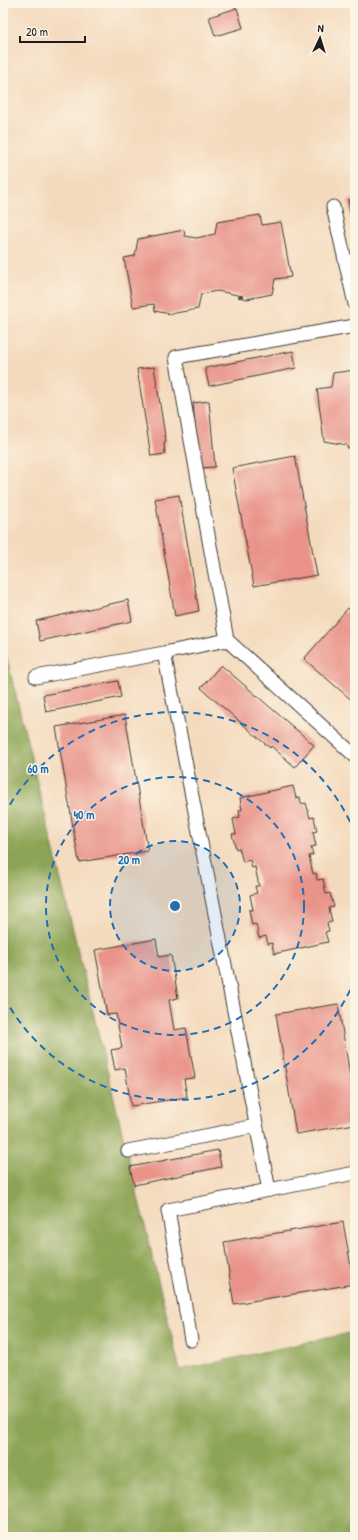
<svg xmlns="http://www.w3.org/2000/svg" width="358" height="1540" font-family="'Patrick Hand',sans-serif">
<rect width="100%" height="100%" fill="#fcf5e5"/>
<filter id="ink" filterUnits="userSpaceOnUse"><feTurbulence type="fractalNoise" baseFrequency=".025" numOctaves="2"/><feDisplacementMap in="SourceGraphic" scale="8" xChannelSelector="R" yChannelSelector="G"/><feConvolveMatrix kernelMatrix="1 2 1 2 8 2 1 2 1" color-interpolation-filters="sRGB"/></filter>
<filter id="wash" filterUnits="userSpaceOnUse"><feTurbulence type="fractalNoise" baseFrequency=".012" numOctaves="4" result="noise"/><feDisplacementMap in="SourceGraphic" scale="16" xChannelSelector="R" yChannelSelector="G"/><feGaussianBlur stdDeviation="0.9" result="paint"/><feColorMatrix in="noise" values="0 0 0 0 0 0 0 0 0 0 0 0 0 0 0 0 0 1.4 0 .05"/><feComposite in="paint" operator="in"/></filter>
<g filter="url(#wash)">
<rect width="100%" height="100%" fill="#f4dabd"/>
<polygon fill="#8ca455" stroke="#546038" points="3,642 180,1370 355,1332 355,1537 3,1537"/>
<g id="blocks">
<g fill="#e99389">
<polygon points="237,8 243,28 215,36 209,17"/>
<polygon points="355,199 355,235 354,235 348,200"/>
<polygon points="260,215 262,225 281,222 291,277 275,279 272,294 247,299 238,297 243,296 217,291 201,294 198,309 170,314 155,311 154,304 133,307 124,258 135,256 138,239 184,230 185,236 196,238 215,234 217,222"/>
<polygon points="293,351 296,368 209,386 205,368"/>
<polygon points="154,367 166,442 164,443 165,454 151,456 137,369"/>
<polygon points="355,370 355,449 347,448 347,445 324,441 317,389 331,387 333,373"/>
<polygon points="209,401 215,467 199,468 193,403"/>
<polygon points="295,456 317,575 254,586 232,468"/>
<polygon points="179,495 199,611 175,616 155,499"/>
<polygon points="128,600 132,621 40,641 36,621"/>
<polygon points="348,608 355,614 355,703 304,659"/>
<polygon points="221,665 314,745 295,767 271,746 270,748 201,688"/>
<polygon points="118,681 121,697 46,712 43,695"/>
<polygon points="125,715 148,851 79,862 56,727"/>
<polygon points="293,786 296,798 300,797 301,804 306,803 310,818 314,817 317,831 313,832 316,846 311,847 313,855 309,856 313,874 316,873 317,880 323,879 326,894 330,893 334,907 329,908 332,922 327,923 329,931 325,932 328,942 274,954 272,943 268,944 266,936 259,938 256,924 252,925 249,910 253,910 250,895 257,893 255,886 259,886 255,867 252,868 250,860 243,862 239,848 236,849 232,834 236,834 233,819 240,817 239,810 242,810 240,798"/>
<polygon points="156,939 159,957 171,955 178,998 169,1000 174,1030 186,1028 195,1078 184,1079 187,1097 131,1106 125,1068 115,1070 111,1050 122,1048 116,1014 107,1015 95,950"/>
<polygon points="338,1004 355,1105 355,1124 296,1134 276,1014"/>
<polygon points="218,1150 221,1167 134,1185 130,1167"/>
<polygon points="343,1222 354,1284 234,1304 224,1242"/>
</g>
</g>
</g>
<g filter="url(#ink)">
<use href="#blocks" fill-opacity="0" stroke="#3c3834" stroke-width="1"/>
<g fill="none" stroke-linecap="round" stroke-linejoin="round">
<defs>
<g id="lane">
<polyline points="333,207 355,304"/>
<polyline points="227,640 176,357 355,326"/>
<polyline points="36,677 164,653"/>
<polyline points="355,756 227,640 164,653 269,1190 355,1173"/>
<polyline points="128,1151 256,1126"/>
<polyline points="191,1340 168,1210 269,1190"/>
</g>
</defs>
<use href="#lane" stroke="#3c3834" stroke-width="15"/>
<use href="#lane" stroke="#fff" stroke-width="13"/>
</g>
</g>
<circle cx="175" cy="906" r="65" fill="#1f6fb2" fill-opacity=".12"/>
<g fill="none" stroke="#1f6fb2" stroke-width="2" stroke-dasharray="7 5">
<circle cx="175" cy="906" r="65"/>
<circle cx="175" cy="906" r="129"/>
<path d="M355 979A194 194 0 0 1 4 997M4 815A194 194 0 0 1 355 833"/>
</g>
<circle cx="175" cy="906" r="6" fill="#1f6fb2" stroke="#fcf5e5" stroke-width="2"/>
<g font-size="12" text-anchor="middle" font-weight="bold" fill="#1f6fb2" stroke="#fcf5e5" stroke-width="3" stroke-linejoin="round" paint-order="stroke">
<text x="38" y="773">60 m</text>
<text x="84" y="819">40 m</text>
<text x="129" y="864">20 m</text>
</g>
<rect width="358" height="1540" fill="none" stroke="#fcf5e5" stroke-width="16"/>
<g transform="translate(320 38) rotate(4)" stroke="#fcf5e5" stroke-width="3" paint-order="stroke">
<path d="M0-3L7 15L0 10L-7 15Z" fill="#1c1c1c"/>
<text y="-6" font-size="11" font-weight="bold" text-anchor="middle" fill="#1c1c1c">N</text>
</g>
<path d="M20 36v6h65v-6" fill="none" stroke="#1c1c1c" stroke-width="2"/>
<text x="26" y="36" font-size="12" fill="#1c1c1c" stroke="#fcf5e5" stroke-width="3" paint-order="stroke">20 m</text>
</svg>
